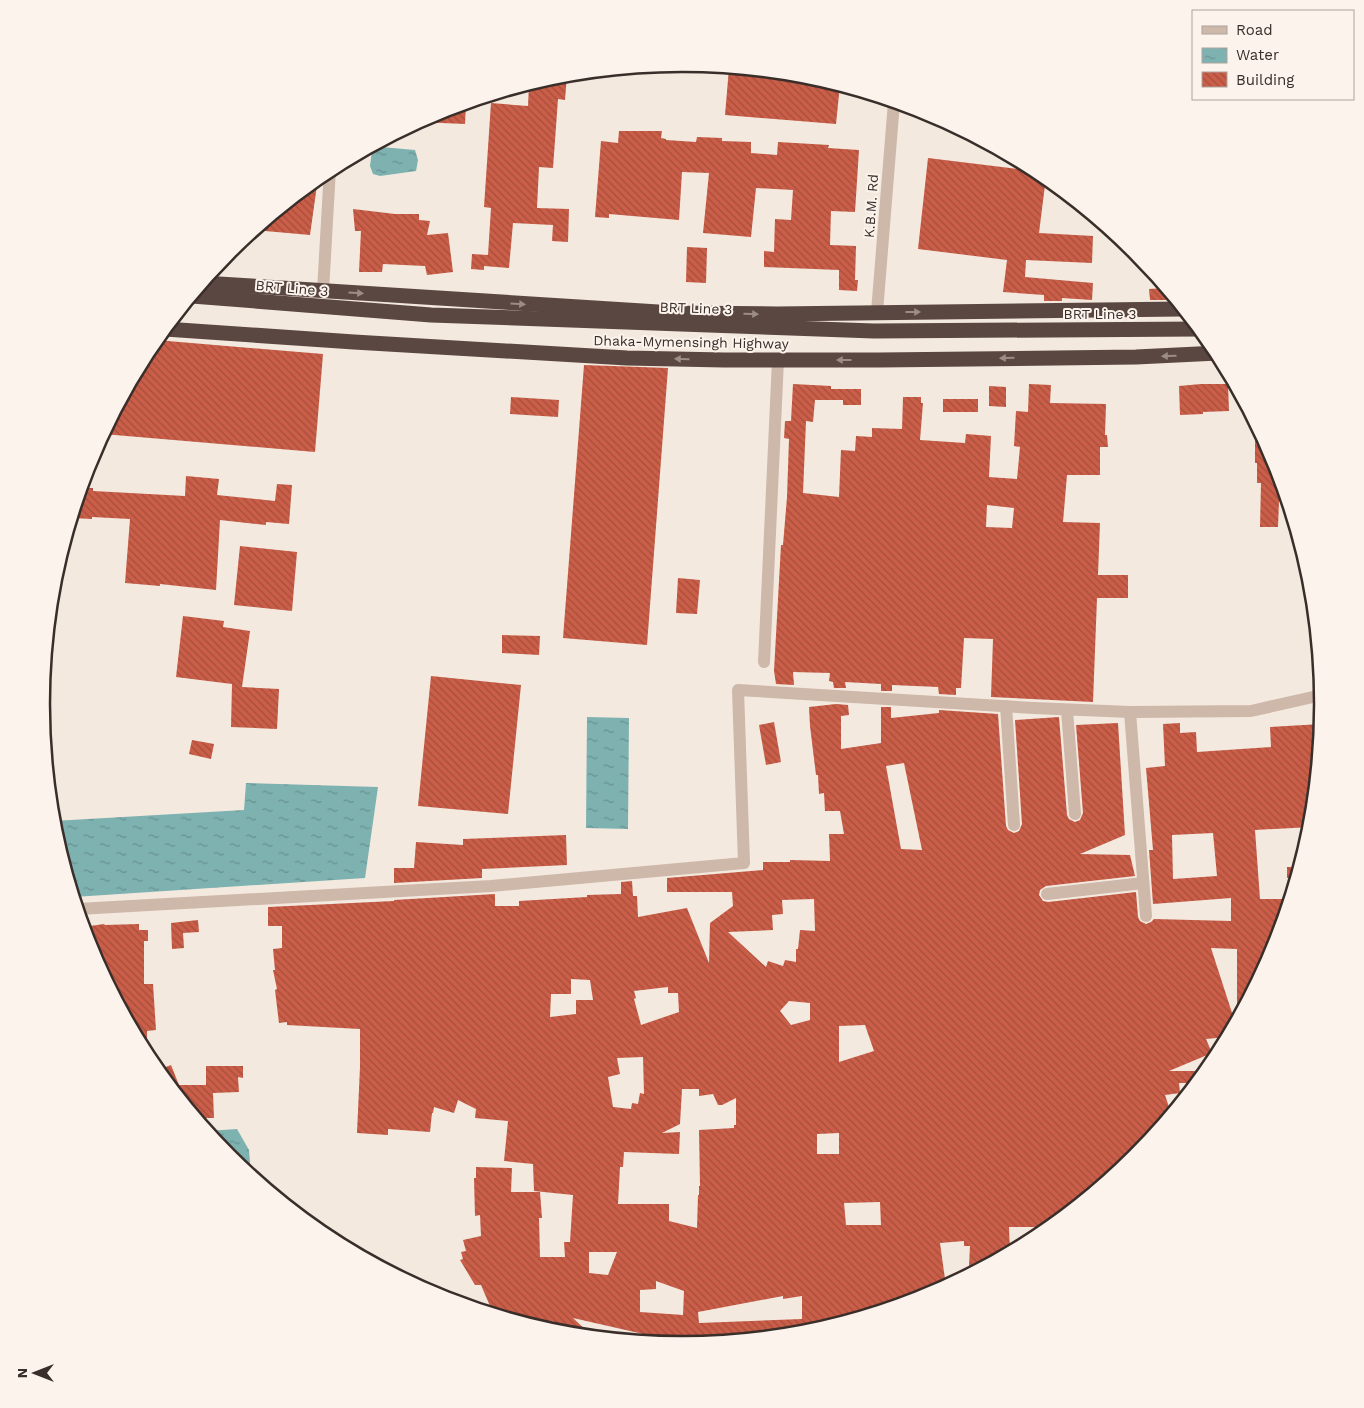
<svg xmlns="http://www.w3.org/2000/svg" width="1364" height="1408" viewBox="0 0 1364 1408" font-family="'Work Sans',sans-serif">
<defs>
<pattern id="water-ripples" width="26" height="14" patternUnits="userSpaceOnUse" patternTransform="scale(1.25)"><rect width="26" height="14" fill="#7db2b1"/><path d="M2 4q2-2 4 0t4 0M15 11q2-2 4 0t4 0" fill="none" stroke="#679190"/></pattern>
<pattern id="building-back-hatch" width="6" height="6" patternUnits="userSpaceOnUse" patternTransform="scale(1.25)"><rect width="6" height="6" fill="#ca5e48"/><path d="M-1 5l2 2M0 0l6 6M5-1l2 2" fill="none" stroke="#a54e3c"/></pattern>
</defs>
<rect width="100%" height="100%" fill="#f4e9df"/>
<!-- water -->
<g fill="url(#water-ripples)">
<polygon points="381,147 415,150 418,160 416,171 380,176 373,174 370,166 372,151"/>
<polygon points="587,717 629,718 628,829 586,828"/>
<polygon points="246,783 378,787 365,878 74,897 54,829 53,821 244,810"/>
<polygon points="237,1129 249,1150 251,1175 229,1157 207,1131"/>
</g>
<!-- building -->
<g fill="url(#building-back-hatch)" fill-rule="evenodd">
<polygon points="729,68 807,76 840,85 836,124 725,115"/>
<polygon points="567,75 565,100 558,99 553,168 539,167 537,208 569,209 568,242 552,241 553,225 513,223 509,268 484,266 484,270 471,269 472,254 488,255 491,208 484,207 491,103 528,106 529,84 557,76"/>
<polygon points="466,103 465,124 419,122 437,112"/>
<polygon points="619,131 662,131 661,138 666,139 666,140 696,142 697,137 722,138 722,141 751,142 751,153 777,155 778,142 829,145 828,148 859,150 855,212 831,211 830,245 856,246 855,280 858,280 857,291 839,290 839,270 764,267 764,251 774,252 775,219 791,220 793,190 756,188 751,237 703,233 709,173 682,172 679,220 609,214 609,218 595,217 601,141 618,143"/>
<polygon points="928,158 1018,169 1019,161 1038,171 1046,177 1039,233 1093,236 1092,263 1026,260 1025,277 1093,283 1092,300 1062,298 1062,301 1044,301 1044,295 1003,292 1007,260 918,249"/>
<polygon points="318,178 310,235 254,230"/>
<polygon points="353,209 395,214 419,214 419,220 430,221 427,235 448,233 453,272 427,275 425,266 383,264 382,272 359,272 361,231 355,231"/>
<polygon points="687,247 707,248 706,283 686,282"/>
<polygon points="1165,288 1175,300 1150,300 1149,289"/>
<polygon points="156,340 323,354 315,452 103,434 149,348"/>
<polygon points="584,365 668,368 647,645 563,638"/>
<path d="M 793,384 L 831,386 L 831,389 L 861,389 L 861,405 L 843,405 L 843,400 L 815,400 L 813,422 L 806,421 L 803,493 L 839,497 L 841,450 L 855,451 L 856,436 L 872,437 L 872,428 L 902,429 L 903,397 L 921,397 L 921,403 L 923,403 L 920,440 L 965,443 L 966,434 L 991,436 L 989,477 L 1017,479 L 1020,447 L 1014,446 L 1016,411 L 1028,412 L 1029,384 L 1051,385 L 1050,403 L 1106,404 L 1105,435 L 1107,435 L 1108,447 L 1100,447 L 1100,475 L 1067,475 L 1063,522 L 1100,523 L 1098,575 L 1128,575 L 1128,598 L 1097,598 L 1093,702 L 991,697 L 993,639 L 964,638 L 961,688 L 956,688 L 956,695 L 939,694 L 938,687 L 892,685 L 892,691 L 881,691 L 881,684 L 845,682 L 846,688 L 834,688 L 833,682 L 829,681 L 830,673 L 793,672 L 794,685 L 776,684 L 774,671 L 781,545 L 783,545 L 787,497 L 789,439 L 784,438 L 785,421 L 791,421 ZM 987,505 L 1014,508 L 1012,528 L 986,527 Z"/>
<polygon points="1201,384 1228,384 1229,411 1203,412 1203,414 1180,415 1179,386"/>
<polygon points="989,386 1006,387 1006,407 989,406"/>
<polygon points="511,397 559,400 558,417 510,414"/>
<rect x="943" y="399" width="35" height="13"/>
<polygon points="1255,423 1274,459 1287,501 1279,501 1278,527 1260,527 1261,483 1257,483 1257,463 1255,463"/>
<polygon points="186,476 219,479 217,495 275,501 277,484 292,485 289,524 266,522 266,525 220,520 216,590 160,584 160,586 125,583 130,519 92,517 92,519 72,518 81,488 93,488 93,491 185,496"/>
<polygon points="240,546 297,552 292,611 234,605"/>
<polygon points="678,578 700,580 697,614 676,613"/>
<polygon points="183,616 224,621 223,627 250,631 242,687 279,689 277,729 231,727 232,684 176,677"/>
<polygon points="502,635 540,636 539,655 502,653"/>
<polygon points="431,676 521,685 508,814 418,806"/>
<path d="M 836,704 L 848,705 L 849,715 L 841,716 L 841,749 L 881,743 L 881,707 L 891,707 L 891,718 L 939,713 L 939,710 L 998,714 L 1006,826 L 1008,830 L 1014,833 L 1019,831 L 1022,824 L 1015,720 L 1059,717 L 1067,815 L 1069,819 L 1075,822 L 1080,820 L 1083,813 L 1076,725 L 1118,723 L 1125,835 L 1080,854 L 1130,855 L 1135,876 L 1046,886 L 1040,890 L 1039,895 L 1043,901 L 1048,902 L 1136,892 L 1138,917 L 1140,921 L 1146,924 L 1151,922 L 1154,919 L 1231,921 L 1231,898 L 1153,904 L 1149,850 L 1153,850 L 1146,768 L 1165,766 L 1163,724 L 1180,723 L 1180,733 L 1196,732 L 1197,752 L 1271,747 L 1270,727 L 1321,724 L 1311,827 L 1255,830 L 1260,899 L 1289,899 L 1274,949 L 1237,1019 L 1237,949 L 1211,948 L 1235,1022 L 1227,1037 L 1206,1039 L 1212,1053 L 1169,1071 L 1205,1071 L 1196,1083 L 1179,1083 L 1180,1093 L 1165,1095 L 1171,1113 L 1135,1157 L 1039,1236 L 1035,1227 L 1009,1227 L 1010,1252 L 994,1261 L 980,1261 L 980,1267 L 969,1266 L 970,1246 L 964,1246 L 964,1241 L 940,1243 L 946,1286 L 927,1296 L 807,1332 L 684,1345 L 651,1342 L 652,1336 L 573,1318 L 590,1334 L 557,1332 L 553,1331 L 553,1321 L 540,1327 L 493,1313 L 481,1285 L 475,1285 L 460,1260 L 463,1259 L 461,1252 L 466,1251 L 463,1240 L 481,1236 L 480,1215 L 475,1216 L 474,1178 L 476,1178 L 476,1167 L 512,1168 L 511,1192 L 540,1192 L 542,1218 L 539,1218 L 540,1257 L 565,1257 L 564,1242 L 570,1242 L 573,1195 L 534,1191 L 533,1164 L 504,1161 L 508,1121 L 475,1118 L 476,1109 L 458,1100 L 454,1113 L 434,1107 L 433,1113 L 432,1113 L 430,1132 L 388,1129 L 388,1135 L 357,1133 L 360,1067 L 360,1029 L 287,1025 L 287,1022 L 279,1023 L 275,990 L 277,989 L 273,970 L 275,970 L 273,949 L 282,948 L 282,926 L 268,926 L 268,907 L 394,901 L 394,900 L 495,894 L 495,906 L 519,906 L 519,901 L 587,897 L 587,895 L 621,894 L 621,882 L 632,881 L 633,896 L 637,896 L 638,917 L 687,908 L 709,963 L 710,923 L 733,906 L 732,892 L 667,892 L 667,878 L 763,870 L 763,862 L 790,862 L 790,860 L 830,861 L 829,834 L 844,834 L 840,811 L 825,811 L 824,793 L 819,794 L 818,775 L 816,775 L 810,726 L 809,707 ZM 904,763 L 922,850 L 901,849 L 886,766 ZM 1213,833 L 1217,876 L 1173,879 L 1172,835 ZM 814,899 L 815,931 L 800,930 L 798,949 L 796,949 L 796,962 L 785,960 L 783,966 L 768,961 L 766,967 L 728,932 L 773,930 L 772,915 L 783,914 L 782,900 ZM 571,979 L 590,980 L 593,1000 L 576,1000 L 576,1014 L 550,1017 L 551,994 L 571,994 ZM 668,987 L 668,993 L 678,993 L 679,1012 L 641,1025 L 634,999 L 636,998 L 634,991 ZM 789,1001 L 810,1003 L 810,1020 L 791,1025 L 780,1011 ZM 865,1025 L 874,1051 L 839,1062 L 839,1026 ZM 643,1057 L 644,1094 L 640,1093 L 638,1104 L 632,1103 L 631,1109 L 613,1107 L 608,1077 L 620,1074 L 617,1058 ZM 682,1089 L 699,1089 L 699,1096 L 713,1094 L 718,1105 L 722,1105 L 736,1098 L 736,1125 L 734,1125 L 734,1128 L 699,1130 L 700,1186 L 699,1186 L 699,1195 L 698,1195 L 697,1228 L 669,1221 L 669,1204 L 618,1204 L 620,1167 L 623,1167 L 624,1152 L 679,1154 L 680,1132 L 662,1133 L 680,1124 ZM 839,1133 L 839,1154 L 817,1154 L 817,1134 ZM 880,1202 L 881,1225 L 846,1225 L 844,1203 ZM 589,1252 L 617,1252 L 608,1275 L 589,1273 ZM 656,1281 L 684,1291 L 683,1315 L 640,1312 L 640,1290 L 656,1289 ZM 783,1296 L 783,1299 L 802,1296 L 802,1319 L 699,1323 L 698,1312 Z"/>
<polygon points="774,722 781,762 766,765 759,725"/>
<polygon points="192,740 214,744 211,759 189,754"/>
<polygon points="566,835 567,865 482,869 482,878 394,883 394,868 414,868 416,842 463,845 463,839"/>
<polygon points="1287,867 1299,867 1296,878 1287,878"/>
<polygon points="198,920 199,932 183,933 184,948 172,949 171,923"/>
<polygon points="104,924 105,925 139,924 139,930 148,930 148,941 144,941 144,984 153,984 156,1030 147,1031 147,1056 90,949 83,927"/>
<polygon points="171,1065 179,1085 206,1085 206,1066 243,1066 243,1078 238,1077 239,1092 213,1093 214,1118 197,1118 158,1070"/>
</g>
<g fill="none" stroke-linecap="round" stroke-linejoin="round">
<!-- minor -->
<g stroke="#cdb8aa" stroke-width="12">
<polyline points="323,291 330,169"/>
<polyline points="877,312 894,102"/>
<polyline points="764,662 778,360"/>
<polyline points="1006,706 1014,825"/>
<polyline points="1067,710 1075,814"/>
<polyline points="1130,712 1146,916"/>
<polyline points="1047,894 1143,883"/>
<polyline points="78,909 491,886 744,863 738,690 1034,708 1130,712 1251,711 1322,695"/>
</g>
<!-- highway -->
<g stroke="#5b4741" stroke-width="15">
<polyline points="203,283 674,313 777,314 1182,309"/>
<polyline points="192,296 431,315 874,331 1199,329"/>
<polyline points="165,329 354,342 627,358 724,360 879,360 1136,357 1218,353"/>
</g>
</g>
<!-- one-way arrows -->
<defs><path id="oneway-solid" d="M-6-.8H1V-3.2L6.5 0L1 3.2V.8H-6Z" transform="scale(1.25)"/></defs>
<g fill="#9b8c85">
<use href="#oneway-solid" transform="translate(356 293) rotate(4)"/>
<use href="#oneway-solid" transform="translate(518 304) rotate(4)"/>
<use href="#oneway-solid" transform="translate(913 312)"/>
<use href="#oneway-solid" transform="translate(751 314) rotate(1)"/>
<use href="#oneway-solid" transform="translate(1169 356) rotate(179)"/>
<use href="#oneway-solid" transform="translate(1007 358) rotate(179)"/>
<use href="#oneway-solid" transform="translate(682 359) rotate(-179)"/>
<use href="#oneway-solid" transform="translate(844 360) rotate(180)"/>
</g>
<g text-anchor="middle" stroke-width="4" stroke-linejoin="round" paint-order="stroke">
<!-- street labels -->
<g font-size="14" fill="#3a2e2a" stroke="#fbf3ec">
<text transform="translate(871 206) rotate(-86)" y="5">K.B.M. Rd</text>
<text transform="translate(292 288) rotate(5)" y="5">BRT Line 3</text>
<text transform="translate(696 308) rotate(2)" y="5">BRT Line 3</text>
<text x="1100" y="319">BRT Line 3</text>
<text transform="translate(691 342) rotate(1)" y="5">Dhaka-Mymensingh Highway</text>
</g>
</g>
<!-- crop -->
<path d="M0 0H1364V1408H0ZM50 704a632 632 0 1 1 1264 0a632 632 0 1 1-1264 0Z" fill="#fbf3ec" fill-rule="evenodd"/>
<path fill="none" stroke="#3a2e2a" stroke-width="2.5" d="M50 704a632 632 0 1 1 1264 0a632 632 0 1 1-1264 0Z"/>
<!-- legend -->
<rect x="1192" y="10" width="162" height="90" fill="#fbf3ec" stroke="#aea49e"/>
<rect x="1202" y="26" width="25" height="8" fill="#cdb8aa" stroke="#aea49e"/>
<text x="1236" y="35" font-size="15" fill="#3a2e2a">Road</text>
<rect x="1202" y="48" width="25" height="15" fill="url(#water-ripples)" stroke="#aea49e"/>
<text x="1236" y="60" font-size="15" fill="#3a2e2a">Water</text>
<rect x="1202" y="72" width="25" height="15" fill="url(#building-back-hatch)" stroke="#aea49e"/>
<text x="1236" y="85" font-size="15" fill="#3a2e2a">Building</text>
<!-- north arrow -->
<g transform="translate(35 1373) rotate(270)" stroke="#fbf3ec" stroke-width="4" paint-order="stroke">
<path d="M0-4L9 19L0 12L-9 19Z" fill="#3a2e2a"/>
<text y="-8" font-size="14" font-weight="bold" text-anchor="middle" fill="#3a2e2a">N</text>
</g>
</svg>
